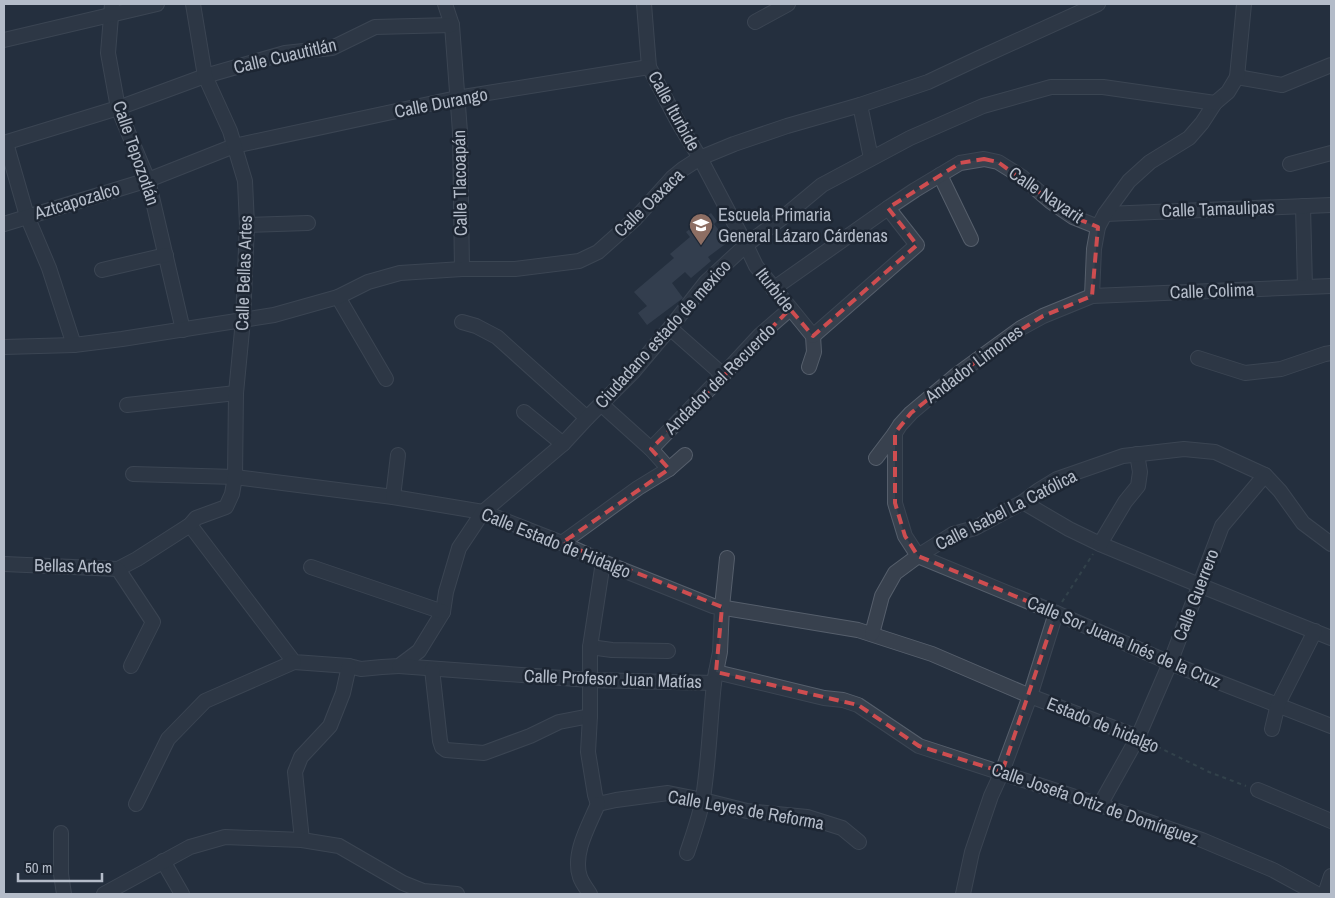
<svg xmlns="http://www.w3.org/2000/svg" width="1335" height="898" viewBox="0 0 1335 898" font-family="'Archivo Narrow',sans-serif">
<rect width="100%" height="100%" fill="#242f3e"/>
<!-- building -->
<polygon fill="#455162" points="711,213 717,221 714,224 728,242 708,257 711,261 691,278 685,272 672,283 683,298 647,325 638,313 647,306 634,292 674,258 670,254 690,237 686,232"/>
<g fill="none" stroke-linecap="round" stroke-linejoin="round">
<!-- minor casing -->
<g stroke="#565f6c" stroke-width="16">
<g id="minor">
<polyline points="112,4 108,53 118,108 148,180 183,330"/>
<polyline points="445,4 452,25 460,132 462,269"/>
<polyline points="644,4 649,67 678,122 700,158 746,245 756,266 813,336 814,352 809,367"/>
<polyline points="755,22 788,4"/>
<polyline points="4,40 157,4"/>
<polyline points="1237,77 1282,85 1331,65"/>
<polyline points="860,105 871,158"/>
<polyline points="4,143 118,108 205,76 285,53 332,48 375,27 452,25"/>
<polyline points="6,143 27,216 49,268 74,345"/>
<polyline points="1290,164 1331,153"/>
<polyline points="940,175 971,239"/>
<polyline points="1303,206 1305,287"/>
<polyline points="1105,214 1331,205"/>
<polyline points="4,224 148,180 234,146 457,98 649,67"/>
<polyline points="247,225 308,223"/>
<polyline points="102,270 166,255"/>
<polyline points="773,289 888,208 915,190 960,163 984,159 998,162 1022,177 1051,202 1073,217 1098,227"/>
<polyline points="1092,296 1094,249 1098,227 1105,214 1129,181 1150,162 1189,138 1202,123 1215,103 1228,92 1237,77 1244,4"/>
<polyline points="338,297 386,379"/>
<polyline points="462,322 476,326 497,337 587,418"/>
<polyline points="670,328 723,375"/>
<polyline points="813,336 917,245 888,208"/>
<polyline points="4,347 74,345 122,339 274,315 338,297 368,282 400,273 462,269 515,269 579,261 598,252 635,219 672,178 683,169 700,158 734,144 787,126 860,105 928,82 979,58 1098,4"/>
<polyline points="1198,358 1245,373 1281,369 1325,354 1331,353"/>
<polyline points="601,404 651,449 669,469"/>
<polyline points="127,405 236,393"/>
<polyline points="524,412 563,444"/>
<polyline points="895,433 895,503 905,536 918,556 1056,613 1170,663 1331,726"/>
<polyline points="651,449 723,375 760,335 790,309"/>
<polyline points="876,458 895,433 900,425 911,413 955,376 1021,328 1043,316 1092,296 1331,286"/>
<polyline points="133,474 235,477 393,497 483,512 562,543 603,562 713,606 858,630 932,654 1030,696 1138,737"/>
<polyline points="393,497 398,455"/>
<polyline points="1023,502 1069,529 1100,544 1199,585 1331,638"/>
<polyline points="190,525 294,662 349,666 361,669 382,667 399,666 419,651 443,612 446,592 459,548 483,512 563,444 587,418 633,372 670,328 706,282 746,245 786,215 822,185 910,138 983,106 1051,87 1103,87 1215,103"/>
<polyline points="562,543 638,488 669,469 685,455"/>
<polyline points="1100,544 1125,502 1138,486 1140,472 1137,454"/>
<polyline points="4,564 118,569 137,559 190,525 196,518 226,507 232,494 235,477 236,393 243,320 247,225 245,181 230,131 205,76 193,4"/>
<polyline points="311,567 443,612"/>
<polyline points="118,569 153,622 131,666"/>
<polyline points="872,634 882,596 895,573 918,556 953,534 975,528 1023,502 1039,490 1057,479 1123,456 1184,449 1215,452 1265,475 1280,491 1303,523 1331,544"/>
<polyline points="590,647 612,650 668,651"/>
<polyline points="399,666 590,680 714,683 716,672 824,698 843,700 858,705 919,746 1100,805 1202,840 1273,870 1317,894"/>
<polyline points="432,669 440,741 442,747 446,750 484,753 530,736 559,722 590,716"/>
<polyline points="716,672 720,652 722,607 727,558"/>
<polyline points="1272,729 1278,704 1315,631"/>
<polyline points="1258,790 1331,821"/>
<polyline points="136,804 168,739 205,701 294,662"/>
<polyline points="598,804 616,800 668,793 703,800 747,811 807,817 842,828 859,842"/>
<polyline points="598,804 595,795 588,752 590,716 590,647 603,562"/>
<polyline points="1100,805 1138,737 1170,663 1222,526 1265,475"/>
<polyline points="61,833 61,874 64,894"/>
<polyline points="302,840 295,772 301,757 330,726 343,693 349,666"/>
<path d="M 687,853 C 693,835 700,816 703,798 C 709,760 710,721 714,683"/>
<polyline points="163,861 182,894"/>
<polyline points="104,894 190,847 225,837 302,840 339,846 403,883 423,891 457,894"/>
<path d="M 590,894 C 587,889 582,883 580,877 C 572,854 589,825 598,804"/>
<polyline points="963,894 972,852 991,796 1002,772 1030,696 1056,613"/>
<polyline points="1325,894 1331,876"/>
</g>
</g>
<!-- path -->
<g stroke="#44595c" stroke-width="2" stroke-dasharray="4 4" stroke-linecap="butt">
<polyline points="1062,602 1093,554"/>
<polyline points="1150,743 1209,772 1246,786"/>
</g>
<!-- minor -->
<use href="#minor" stroke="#38414e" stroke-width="14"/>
</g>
<!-- marked area -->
<path d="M0 0H1335V898H0ZM 984,159 L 998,162 L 1073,217 L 1098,227 L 1092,296 L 1043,316 L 998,344 L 911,413 L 895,433 L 895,503 L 905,536 L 918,556 L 1056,613 L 1002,772 L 919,746 L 858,705 L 716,672 L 722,607 L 562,543 L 669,469 L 651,449 L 790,309 L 813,336 L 917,245 L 888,208 L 960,163 Z" fill="#242f3e" fill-opacity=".55" fill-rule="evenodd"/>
<path fill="none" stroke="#ce4d50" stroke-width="4" stroke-dasharray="10 6" stroke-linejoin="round" d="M 984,159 L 998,162 L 1073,217 L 1098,227 L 1092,296 L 1043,316 L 998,344 L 911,413 L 895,433 L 895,503 L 905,536 L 918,556 L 1056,613 L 1002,772 L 919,746 L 858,705 L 716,672 L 722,607 L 562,543 L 669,469 L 651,449 L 790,309 L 813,336 L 917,245 L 888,208 L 960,163 Z"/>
<!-- icons -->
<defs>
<g id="school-pin" transform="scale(1.25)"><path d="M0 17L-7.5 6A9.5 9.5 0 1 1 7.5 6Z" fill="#8d6e63" stroke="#1d2633"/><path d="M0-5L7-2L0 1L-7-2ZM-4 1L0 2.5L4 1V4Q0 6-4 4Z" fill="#fff"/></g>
</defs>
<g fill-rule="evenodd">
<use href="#school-pin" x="701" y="225"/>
</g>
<g text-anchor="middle" stroke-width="5" stroke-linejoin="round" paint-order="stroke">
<!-- street labels -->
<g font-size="18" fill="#b4bcc9" stroke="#1d2633">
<text transform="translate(285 56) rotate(-13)" y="6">Calle Cuautitlán</text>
<text transform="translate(441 103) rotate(-11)" y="6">Calle Durango</text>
<text transform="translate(674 111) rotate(61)" y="6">Calle Iturbide</text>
<text transform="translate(136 153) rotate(71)" y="6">Calle Tepozotlán</text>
<text transform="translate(460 183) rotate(-91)" y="6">Calle Tlacoapán</text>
<text transform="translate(1046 195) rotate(34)" y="6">Calle Nayarit</text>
<text transform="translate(77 201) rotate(-17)" y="6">Aztcapozalco</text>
<text transform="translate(649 203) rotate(-44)" y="6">Calle Oaxaca</text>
<text transform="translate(1218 209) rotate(-2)" y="6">Calle Tamaulipas</text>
<text transform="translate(244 273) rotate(-88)" y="6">Calle Bellas Artes</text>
<text transform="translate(775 290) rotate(52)" y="6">Iturbide</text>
<text transform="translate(1212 291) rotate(-2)" y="6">Calle Colima</text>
<text transform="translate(663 334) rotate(-48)" y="6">Ciudadano estado de mexico</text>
<text transform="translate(974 364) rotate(-37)" y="6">Andador Limones</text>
<text transform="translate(720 379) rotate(-45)" y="6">Andador del Recuerdo</text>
<text transform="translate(1006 510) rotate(-27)" y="6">Calle Isabel La Católica</text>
<text transform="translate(556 543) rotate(22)" y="6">Calle Estado de Hidalgo</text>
<text transform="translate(73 566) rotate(1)" y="6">Bellas Artes</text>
<text transform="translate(1196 595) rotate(-69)" y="6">Calle Guerrero</text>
<text transform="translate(1124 642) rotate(23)" y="6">Calle Sor Juana Inés de la Cruz</text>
<text transform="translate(613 679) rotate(2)" y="6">Calle Profesor Juan Matías</text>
<text transform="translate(1103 725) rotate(22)" y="6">Estado de hidalgo</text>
<text transform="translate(1095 804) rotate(19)" y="6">Calle Josefa Ortiz de Domínguez</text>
<text transform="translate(746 810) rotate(10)" y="6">Calle Leyes de Reforma</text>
</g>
<!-- poi labels -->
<g font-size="18" fill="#b4bcc9" stroke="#1d2633" text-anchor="start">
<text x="718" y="221">Escuela Primaria<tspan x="718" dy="21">General Lázaro Cárdenas</tspan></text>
</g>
</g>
<!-- border -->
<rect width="1335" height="898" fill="none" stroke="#b4bcc9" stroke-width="10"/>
<!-- scale -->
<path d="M18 873v8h84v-8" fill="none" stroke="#b4bcc9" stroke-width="2.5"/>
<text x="25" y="873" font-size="15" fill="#b4bcc9" stroke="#1d2633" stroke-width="4" paint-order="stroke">50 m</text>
</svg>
